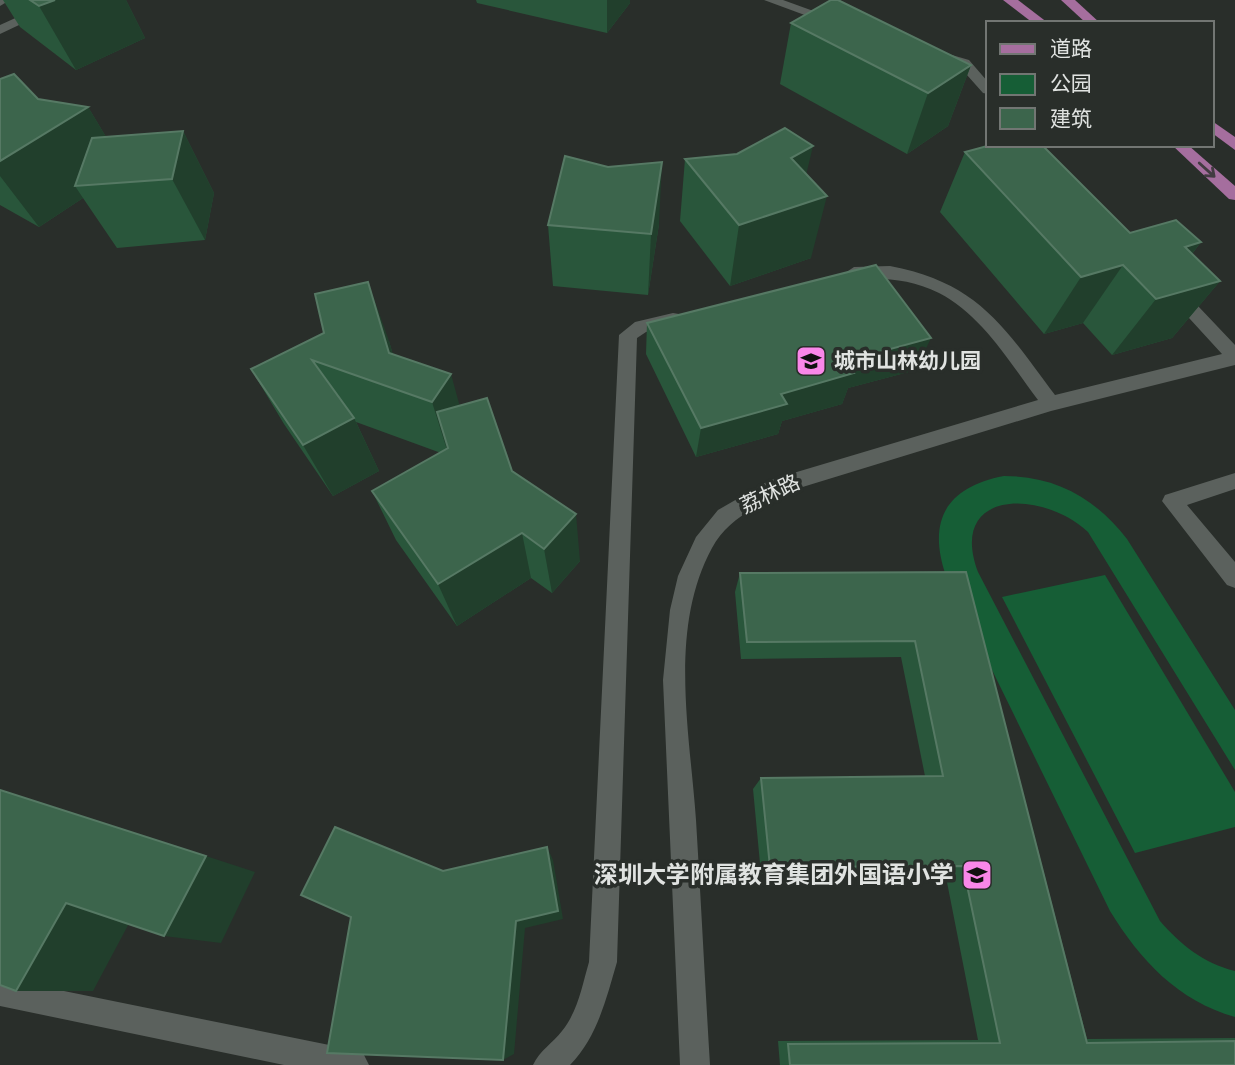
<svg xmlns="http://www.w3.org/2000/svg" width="1235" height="1065" viewBox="0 0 1235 1065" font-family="'Crimson Pro','Noto Sans SC',serif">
<rect width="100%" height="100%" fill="#292e2a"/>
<!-- green -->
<g fill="#165e36">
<path d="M 1004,476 C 1056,476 1095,498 1127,539 L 1235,710 L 1235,770 L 1088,532 C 1042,489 947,489 978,572 L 1160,921 C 1181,945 1203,963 1235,971 L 1235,1017 C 1178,1001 1140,960 1110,911 L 946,576 C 927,521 946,487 1004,476 Z"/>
<polygon points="1105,575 1235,792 1235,827 1135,853 1002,597"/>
</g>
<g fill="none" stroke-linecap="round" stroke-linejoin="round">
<!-- minor -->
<g fill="#5b615d" fill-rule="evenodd">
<polygon points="0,0 10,0 0,6"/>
<polygon points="55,0 72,0 0,34 0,25"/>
<polygon points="764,0 783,0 841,21 834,25 829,24"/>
<polygon points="945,53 969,60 988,82 988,94 983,93 959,66 938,57"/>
<path d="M 890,266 C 979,283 1004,327 1055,395 L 1222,354 L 1168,295 L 1165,291 L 1174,285 L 1180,287 L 1235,345 L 1235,365 L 1051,411 L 783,493 C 756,506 727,520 712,548 C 668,629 690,733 696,820 C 701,902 705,983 710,1065 L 680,1065 L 663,680 L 670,610 L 678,576 L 696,537 L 718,510 L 770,480 L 1038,400 C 1010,363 982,315 939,293 C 914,281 891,278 865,279 C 856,279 850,280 845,273 L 854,267 Z"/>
<path d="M 673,313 L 679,314 L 682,319 L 679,324 L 646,332 L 637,338 L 617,962 C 606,999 598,1036 570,1065 L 533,1065 C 540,1050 553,1043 562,1031 C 578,1011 582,986 589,962 L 619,335 L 635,322 Z"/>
<polygon points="1235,473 1235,489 1187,505 1235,562 1235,588 1227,585 1162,501 1165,495"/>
<polygon points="0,978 354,1050 364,1055 369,1065 284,1065 0,1006"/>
</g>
<!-- major -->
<g fill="#a56e9e" fill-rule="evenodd">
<polygon points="1003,0 1018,0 1048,23 1033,23"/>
<polygon points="1061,0 1075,0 1100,23 1086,23"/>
<polygon points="1212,121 1235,137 1235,150 1212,133"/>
<polygon points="1172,145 1188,145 1235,186 1235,200 1229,199"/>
</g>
</g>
<!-- wall -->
<g fill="#29563b">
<polygon points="3,0 126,0 145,38 76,70 20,27"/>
<polygon points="476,0 630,0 630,3 607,33 477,3"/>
<polygon points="791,23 971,65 948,126 907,154 780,84"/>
<polygon points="0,79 38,99 88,107 106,137 183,131 214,193 205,240 117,248 83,198 39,227 0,205"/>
<polygon points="965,152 1130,233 1201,242 1192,254 1220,281 1172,338 1112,355 1083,323 1044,334 940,212"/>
<polygon points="685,159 806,174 811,258 730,286 680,221"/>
<polygon points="659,224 648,295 553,286 548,225"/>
<polygon points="647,323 916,370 848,388 842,404 782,421 778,434 696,457 646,354"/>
<polygon points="389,341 393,355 459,406 512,471 580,561 552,593 531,578 457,626 396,540 372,491 441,453 356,422 379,471 333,496 284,424 251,369"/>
<polygon points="966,572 1087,1039 1235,1038 1235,1065 780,1065 778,1041 978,1040 945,872 761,874 753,789 761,778 925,776 901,657 741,659 735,592 740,573"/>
</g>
<!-- shaded-wall -->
<g fill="#213f2c">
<polygon points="55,0 126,0 145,38 76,70 39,6"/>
<polygon points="607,0 630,0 630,3 607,33"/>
<polygon points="971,65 948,126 907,154 928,93"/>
<polygon points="88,107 126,170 75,186 83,198 39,227 0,176 0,161"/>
<polygon points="183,131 214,193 205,240 172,179"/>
<polygon points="813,146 799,205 827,196 811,258 730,286 739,225 791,158"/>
<polygon points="662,162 659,224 648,295 651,234"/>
<polygon points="1201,242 1157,299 1220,281 1172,338 1112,355 1156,299 1185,247"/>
<polygon points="1123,265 1083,323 1044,334 1081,277"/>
<polygon points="368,282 389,341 404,392 389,353"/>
<polygon points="931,338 916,370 848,388 842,404 782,421 778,434 696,457 701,428 781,394 846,361"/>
<polygon points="451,374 466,429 449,456 432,402"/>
<polygon points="354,418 379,471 333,496 303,445"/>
<polygon points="576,514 580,561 552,593 544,549"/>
<polygon points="522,533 531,578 457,626 438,584"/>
<polygon points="547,847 553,860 563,919 525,928 514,1054 503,1060 516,921"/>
<polygon points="206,856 255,872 221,943 164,936"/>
<polygon points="66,903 134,914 93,991 16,991"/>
</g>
<!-- building -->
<g fill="#3c654c" stroke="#567964" stroke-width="2">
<polygon points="30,0 55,0 39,6"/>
<polygon points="831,0 838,0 971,65 928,93 791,23"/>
<polygon points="14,74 38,99 88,107 0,161 0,79"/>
<polygon points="785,128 813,146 791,158 827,196 739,225 685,159 737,154"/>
<polygon points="183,131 172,179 75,186 92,138"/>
<polygon points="991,145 1042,145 1130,233 1176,220 1201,242 1185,247 1220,281 1156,299 1123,265 1081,277 965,152"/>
<polygon points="565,156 608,167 662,162 651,234 548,225"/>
<polygon points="876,265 931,338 846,361 854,373 781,394 787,404 701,428 647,323"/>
<polygon points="368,282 389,353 451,374 432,402 312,360 354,418 303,445 251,369 324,333 315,294"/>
<polygon points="487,398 512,471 576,514 544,549 522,533 438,584 372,491 448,448 437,412"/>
<polygon points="966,572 1087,1043 1235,1041 1235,1065 790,1065 788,1044 1000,1043 963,866 770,867 761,778 943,776 915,641 747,642 740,573"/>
<polygon points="0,790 206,856 164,936 66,903 16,991 0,985"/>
<polygon points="335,827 443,871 547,847 558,911 516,921 503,1060 327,1053 351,917 301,895"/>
</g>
<!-- one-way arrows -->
<defs><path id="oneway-shaft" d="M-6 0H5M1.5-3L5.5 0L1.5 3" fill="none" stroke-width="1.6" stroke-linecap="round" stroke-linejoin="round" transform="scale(1.75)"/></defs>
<use stroke="#423b41" href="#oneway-shaft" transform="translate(1207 170) rotate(42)"/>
<!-- icons -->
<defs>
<g id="school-square" transform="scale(1.575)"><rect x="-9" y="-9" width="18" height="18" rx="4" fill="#f987e9" stroke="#292e2a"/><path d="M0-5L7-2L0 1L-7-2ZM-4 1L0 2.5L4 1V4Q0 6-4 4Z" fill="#111"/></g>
</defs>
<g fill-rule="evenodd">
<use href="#school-square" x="811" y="361"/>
<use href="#school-square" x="977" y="875"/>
</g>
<g text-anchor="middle" stroke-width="7" stroke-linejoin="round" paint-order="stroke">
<!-- poi labels -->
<g font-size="21" font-weight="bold" fill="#e0e3e1" stroke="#292e2a" text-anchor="start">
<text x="834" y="368">城市山林幼儿园</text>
</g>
<!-- street labels -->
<g font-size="21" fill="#e0e3e1" stroke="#292e2a">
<text transform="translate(770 494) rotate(-25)" y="7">荔林路</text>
</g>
<!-- near-poi labels -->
<g font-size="24" font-weight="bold" fill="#e0e3e1" stroke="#292e2a" text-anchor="end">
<text x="954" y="883">深圳大学附属教育集团外国语小学</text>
</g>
</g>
<!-- legend -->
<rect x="986" y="21" width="228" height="126" fill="#292e2a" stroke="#727673" stroke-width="2"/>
<rect x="1000" y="44" width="35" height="10" fill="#a56e9e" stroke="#727673" stroke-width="2"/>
<text x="1050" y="56" font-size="21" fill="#e0e3e1">道路</text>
<rect x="1000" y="74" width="35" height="21" fill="#165e36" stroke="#727673" stroke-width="2"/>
<text x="1050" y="91" font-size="21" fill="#e0e3e1">公园</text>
<rect x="1000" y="108" width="35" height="21" fill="#3c654c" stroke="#727673" stroke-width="2"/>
<text x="1050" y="126" font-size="21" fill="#e0e3e1">建筑</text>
</svg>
